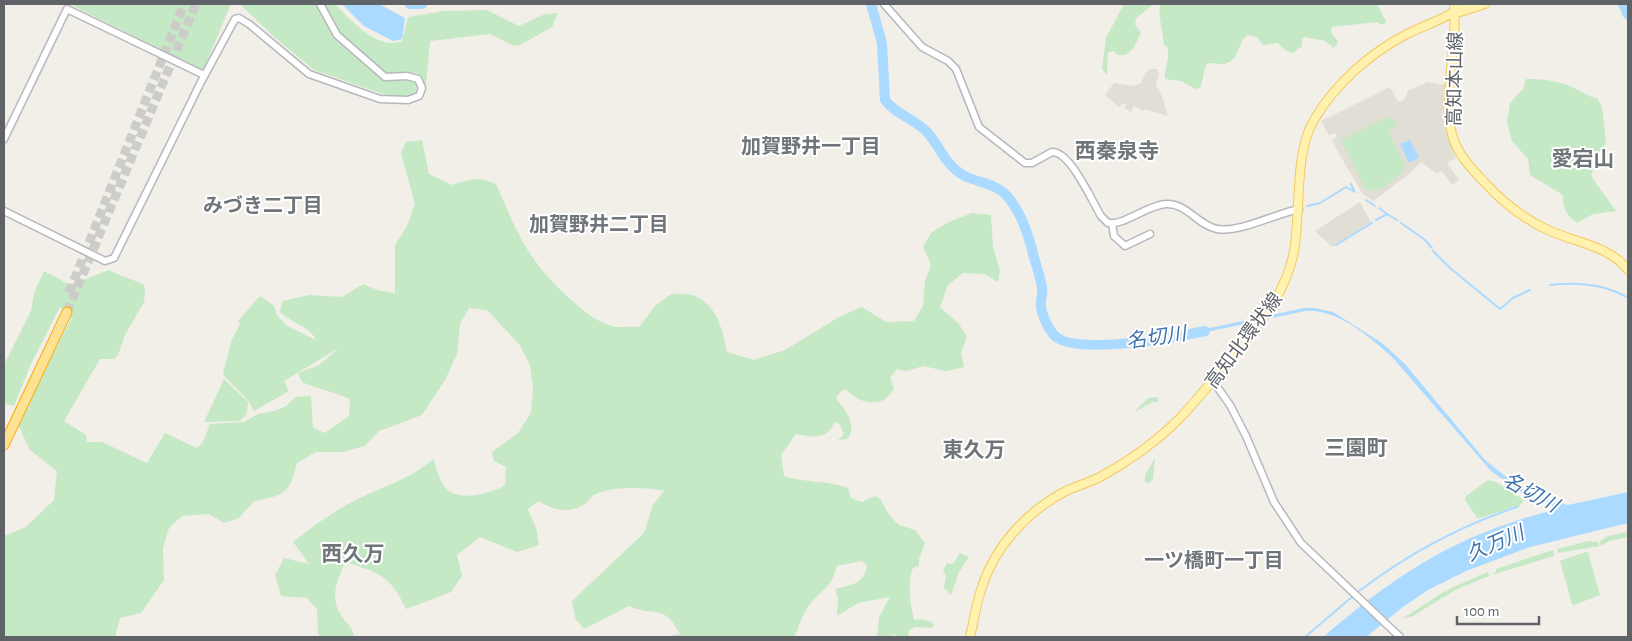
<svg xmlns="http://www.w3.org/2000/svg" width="1632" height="641" viewBox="0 0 1632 641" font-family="'Alegreya Sans','Noto Sans JP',sans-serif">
<rect width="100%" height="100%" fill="#f1efe8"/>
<!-- education -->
<g fill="#e1ded6">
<polygon points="1151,69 1157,69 1159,74 1156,86 1162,96 1168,116 1145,109 1144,111 1134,106 1131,112 1124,108 1126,104 1124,103 1119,107 1105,95 1114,83 1134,86 1141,83 1146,72"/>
<polygon points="1428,82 1445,85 1444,127 1456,158 1447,163 1459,180 1452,185 1442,171 1436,173 1421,162 1409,174 1373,201 1362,193 1334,145 1332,140 1337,137 1336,133 1329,135 1321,121 1390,87 1398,102 1404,100 1408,91"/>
<polygon points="1360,202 1371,222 1332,247 1315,231"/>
</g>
<!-- green -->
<g fill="#c5e8c5">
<polygon points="74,4 231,4 204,68 201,69 75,7"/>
<path d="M 240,4 L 315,4 L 334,39 L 382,79 C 394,84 408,76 418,85 L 414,94 L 395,97 L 383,94 L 314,70 L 272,35 Z"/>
<path d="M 324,4 L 335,4 C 351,20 377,51 402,41 L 408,17 L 444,11 L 487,10 L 519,26 L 545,14 L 558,13 L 552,27 L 520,45 L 514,46 L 490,34 L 430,41 L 426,85 L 417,73 L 388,74 L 364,56 L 340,33 Z"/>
<polygon points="1124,4 1154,4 1136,18 1135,25 1141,33 1134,47 1126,55 1117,55 1114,51 1108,52 1107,75 1102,69 1106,38"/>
<path d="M 1160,4 L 1377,4 L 1386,22 L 1382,25 L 1377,22 L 1332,27 L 1331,32 L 1338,42 L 1334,48 L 1325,41 L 1305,37 L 1302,39 L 1302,46 L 1293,53 L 1286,51 L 1278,43 L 1263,45 L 1257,37 L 1248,35 C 1237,41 1241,58 1227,63 C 1221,66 1213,61 1207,64 C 1202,72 1204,80 1200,88 L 1196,89 L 1181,81 L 1165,79 C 1164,67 1171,59 1167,47 L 1164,45 C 1163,32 1158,16 1160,4 Z"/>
<path d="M 1526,79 C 1544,79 1560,81 1576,89 C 1584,93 1588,97 1597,98 L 1602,107 L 1606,143 L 1598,154 L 1591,176 L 1616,211 L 1593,214 L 1577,223 C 1566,215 1563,209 1563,195 L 1530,175 L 1528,159 L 1512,141 L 1507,122 L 1510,103 L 1523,89 Z"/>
<polygon points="1388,117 1393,118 1397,126 1388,132 1404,163 1402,173 1378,191 1366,190 1341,140"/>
<path d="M 422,140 L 429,174 L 452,185 C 469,179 479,176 496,184 C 519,237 530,265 576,304 C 585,312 599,323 612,326 C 620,328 630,326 639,327 L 655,306 L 671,294 C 678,294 688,293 695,296 C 717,305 723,331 727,352 L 754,360 L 785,350 L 839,317 L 862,307 L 886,322 L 914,321 L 923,306 L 925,281 L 931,265 L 923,246 L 932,232 L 949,222 L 972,213 L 991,215 L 993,247 L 1000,271 L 998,282 L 985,274 L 963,273 L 948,285 L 940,307 L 959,324 L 967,337 L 961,352 L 964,367 L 946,371 L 923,366 L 907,371 L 897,369 L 890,378 L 894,388 C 885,409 860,405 847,390 L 842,390 L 837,396 L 837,400 C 846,410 858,427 847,439 L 838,440 L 844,434 L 840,424 L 835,422 C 832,425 832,429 828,432 C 820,439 805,436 796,434 L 781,455 L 784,476 C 805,483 827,480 848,488 L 851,498 L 862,502 L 875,496 L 880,499 L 890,516 L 899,525 L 915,530 L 925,543 L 919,559 L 919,566 L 913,568 C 907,583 910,604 914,620 C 921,619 930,619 934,625 L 931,628 L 915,627 L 909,630 L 908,637 L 895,637 L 895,634 L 889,637 L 877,637 L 879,617 L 890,597 L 858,603 L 837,616 L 838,599 L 835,589 C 851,585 865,584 867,565 L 862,561 L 837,566 C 830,590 824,587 810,604 C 803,612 799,628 794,637 L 662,637 L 680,634 C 663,602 656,618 629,606 L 584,629 L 575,618 L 572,601 L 644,533 L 653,505 L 664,491 C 646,487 611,486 594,495 C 591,496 589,501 586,503 C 569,515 554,510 538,501 L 528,509 L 536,528 L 539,545 L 517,552 L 480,537 L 457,555 L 462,576 L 451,592 L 406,609 C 391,576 378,572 345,562 C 338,579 329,597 341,615 C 346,624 353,626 354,637 L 321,637 L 318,634 L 317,609 L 307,598 L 281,596 L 275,575 L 284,558 L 309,564 L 293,542 C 314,525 334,511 358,499 C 386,485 409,480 433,459 C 437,469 440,485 449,491 C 462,501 493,493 505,485 L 506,467 L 494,461 L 492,452 L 518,433 L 531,413 L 533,387 L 530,365 L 519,344 L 487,310 L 469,308 L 460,324 L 457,354 L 445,380 L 422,415 L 379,431 L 365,446 L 343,452 L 316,452 L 297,463 C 290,492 285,496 254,501 L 239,518 L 224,523 L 209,514 L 182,516 L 169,528 L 163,548 L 164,580 L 141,613 L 120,618 L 115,637 L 4,637 L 4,536 L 26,527 L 54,500 L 57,471 L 30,450 L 17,423 L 71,319 L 71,314 L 60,307 L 30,366 L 14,406 L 4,404 L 4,365 L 31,311 L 34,293 L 44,271 L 68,284 L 78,282 L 109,270 C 120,277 132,278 144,285 L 145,291 L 144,302 L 125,335 L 118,355 L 114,359 L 100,359 L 64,421 L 86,435 L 87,442 L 102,442 L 147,463 L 165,433 L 197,448 L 203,442 L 210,424 L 244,422 L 258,414 L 275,411 L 286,406 L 296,397 L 311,396 L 313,428 L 325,433 L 349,416 L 350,399 C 334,392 318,389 302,382 L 298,373 L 319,365 L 337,350 L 336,344 L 337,349 L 284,381 L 289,391 L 254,411 C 248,396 233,387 223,374 L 231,342 L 240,324 L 238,321 L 260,296 L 274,306 L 277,315 L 287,326 L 316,340 C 310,326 291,323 280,312 L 282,301 L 309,295 L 342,297 L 363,284 L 377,290 L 395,293 L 395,245 L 407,226 L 415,204 L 401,153 L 406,142 Z"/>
<polygon points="224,379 248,402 247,413 240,421 204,422"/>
<polygon points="1158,397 1158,402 1153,402 1134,412 1148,398"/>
<polygon points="1155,458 1153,479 1149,483 1145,482 1145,475"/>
<polygon points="1488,480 1496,482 1524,500 1518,508 1516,506 1478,519 1465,500 1465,497"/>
<polygon points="1628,532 1628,537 1609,541 1601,546 1600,541 1608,536"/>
<polygon points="1589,541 1598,542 1599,546 1558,553 1557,549"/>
<polygon points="1553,550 1554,556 1491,575 1496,572 1496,569 1517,562 1518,564 1519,561"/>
<polygon points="1585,552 1588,553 1600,595 1574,605 1572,604 1560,561"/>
<polygon points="960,553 969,557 959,572 951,595 944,588 946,575 943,570 947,563 953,564"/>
<polygon points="1488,572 1489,576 1457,589 1413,616 1402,619 1445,591 1448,592 1447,590"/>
</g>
<!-- water -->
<g fill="#aadaff">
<polygon points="342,4 379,4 405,18 402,39 393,41 364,26"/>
<polygon points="1410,140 1419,158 1409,163 1400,144"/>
<path d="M 1304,308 L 1314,308 L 1333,312 L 1382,343 L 1405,364 L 1485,460 L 1519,487 L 1552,501 L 1568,505 L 1628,492 L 1628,523 L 1530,547 L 1466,571 L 1428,590 L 1403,607 L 1366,637 L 1323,637 C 1398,573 1457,534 1554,510 L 1555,507 L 1525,495 L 1491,471 L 1393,358 C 1371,338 1337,308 1305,311 L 1192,335 L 1191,332 Z"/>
</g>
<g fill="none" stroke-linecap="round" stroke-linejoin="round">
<!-- stream -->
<g stroke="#aadaff" stroke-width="2">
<polyline points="1351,184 1354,191"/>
<polyline points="1366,200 1375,206"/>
<polyline points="1307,206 1320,203 1346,187 1355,192"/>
<polyline points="1379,208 1387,214"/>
<polyline points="1376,220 1387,214 1397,220"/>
<polyline points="1401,223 1424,239 1432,248"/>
<polyline points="1336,245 1372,223"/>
<polyline points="1433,251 1450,268 1500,309 1513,298 1530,290"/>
<path d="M 1550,285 C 1576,282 1605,284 1628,298"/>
<path d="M 1359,591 C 1408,554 1459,526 1517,507"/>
<polyline points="1305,637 1352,597"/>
</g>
<!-- river -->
<g stroke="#aadaff" stroke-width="10">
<polyline points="410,4 422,4"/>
<path d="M 871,4 L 882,43 L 885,100 C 896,115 915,119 927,132 C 940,146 945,165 963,175 C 977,183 996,183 1007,196 C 1022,213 1029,236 1034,258 C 1037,267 1040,277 1042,287 C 1043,293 1041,297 1041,302 C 1040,312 1047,326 1053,334 C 1071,357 1177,337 1205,331"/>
<polyline points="1623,4 1628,15"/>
</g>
<!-- motorway-tunnel -->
<g stroke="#ccccc8" stroke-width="9" stroke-dasharray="9 4.5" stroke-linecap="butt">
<polyline points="69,293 184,4"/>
<polyline points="67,312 196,4"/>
</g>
<!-- tertiary casing -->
<g stroke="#b5b8bc" stroke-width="9">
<g id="tertiary">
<path d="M 884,4 L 922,47 L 948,61 L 956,69 L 979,127 L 1025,163 L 1032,163 L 1052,152 C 1070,151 1092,201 1101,216 L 1108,223 C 1124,226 1147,205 1166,204 C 1187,203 1197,225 1217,229 C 1239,233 1275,214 1299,209"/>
<polyline points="4,139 67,9 204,75"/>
<polyline points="4,211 105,261 114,258 201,82 235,19 239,18 249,24 309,74 380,99 408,100 419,96 422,88 418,79 407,76 385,77 337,35 320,4"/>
<polyline points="1112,223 1114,236 1125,246 1150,234"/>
<polyline points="1213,381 1230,405 1246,436 1274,502 1301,543 1400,637"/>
</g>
</g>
<!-- primary casing -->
<g stroke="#f2c960" stroke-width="10">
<g id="primary">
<path d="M 1454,4 C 1459,45 1439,106 1455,143 C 1462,160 1475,172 1487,185 C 1505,204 1524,219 1548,230 C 1574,242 1610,246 1628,270"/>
<polyline points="1460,12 1485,4"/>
<path d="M 970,637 C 974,621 976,603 982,587 C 995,546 1027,512 1064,492 C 1076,486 1088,483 1100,477 C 1129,461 1156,442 1179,419 C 1197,400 1213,380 1230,360 C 1257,327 1286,295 1294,251 C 1301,213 1294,153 1314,120 C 1335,84 1370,53 1407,34 C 1428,24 1449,17 1468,4"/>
</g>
</g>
<!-- motorway casing -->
<g stroke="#f9ab00" stroke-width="11">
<polyline id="motorway" points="4,445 67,312"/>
</g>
<!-- tertiary -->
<use href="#tertiary" stroke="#fff" stroke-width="6"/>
<!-- primary -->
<use href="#primary" stroke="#fff2af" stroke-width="8"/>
<!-- motorway -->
<use href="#motorway" stroke="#fde293" stroke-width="9"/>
</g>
<g text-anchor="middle" stroke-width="4" stroke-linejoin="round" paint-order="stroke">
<!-- street labels -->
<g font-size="19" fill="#5f6368" stroke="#fff">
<text transform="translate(1454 79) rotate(-89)" y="7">高知本山線</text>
<text transform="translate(1243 340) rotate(-53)" y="7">高知北環状線</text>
</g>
<!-- neighbourhood labels -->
<g font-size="20" font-weight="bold" fill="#70757a" stroke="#fff">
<text x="811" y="153">加賀野井一丁目</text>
<text x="263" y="212">みづき二丁目</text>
<text x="599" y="231">加賀野井二丁目</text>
<text x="1214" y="567">一ツ橋町一丁目</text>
</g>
<!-- water labels -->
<g font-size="20" font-style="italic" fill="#4174aa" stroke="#fff">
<text transform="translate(1156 337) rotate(-8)" y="7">名切川</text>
<text transform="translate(1531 492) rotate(29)" y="7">名切川</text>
<text transform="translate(1495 543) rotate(-23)" y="7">久万川</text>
</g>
<!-- quarter labels -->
<g font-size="21" font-weight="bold" fill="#70757a" stroke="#fff">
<text x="1117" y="158">西秦泉寺</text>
<text x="1583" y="166">愛宕山</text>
<text x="1356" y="455">三園町</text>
<text x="974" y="457">東久万</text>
<text x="353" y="561">西久万</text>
</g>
</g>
<!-- border -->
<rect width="1632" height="641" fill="none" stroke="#5f6368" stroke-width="10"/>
<!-- scale -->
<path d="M1457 616v8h82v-8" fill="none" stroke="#5f6368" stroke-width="2.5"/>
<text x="1464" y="616" font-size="15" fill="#5f6368" stroke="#ffffff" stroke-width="4" paint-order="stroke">100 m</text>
</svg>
